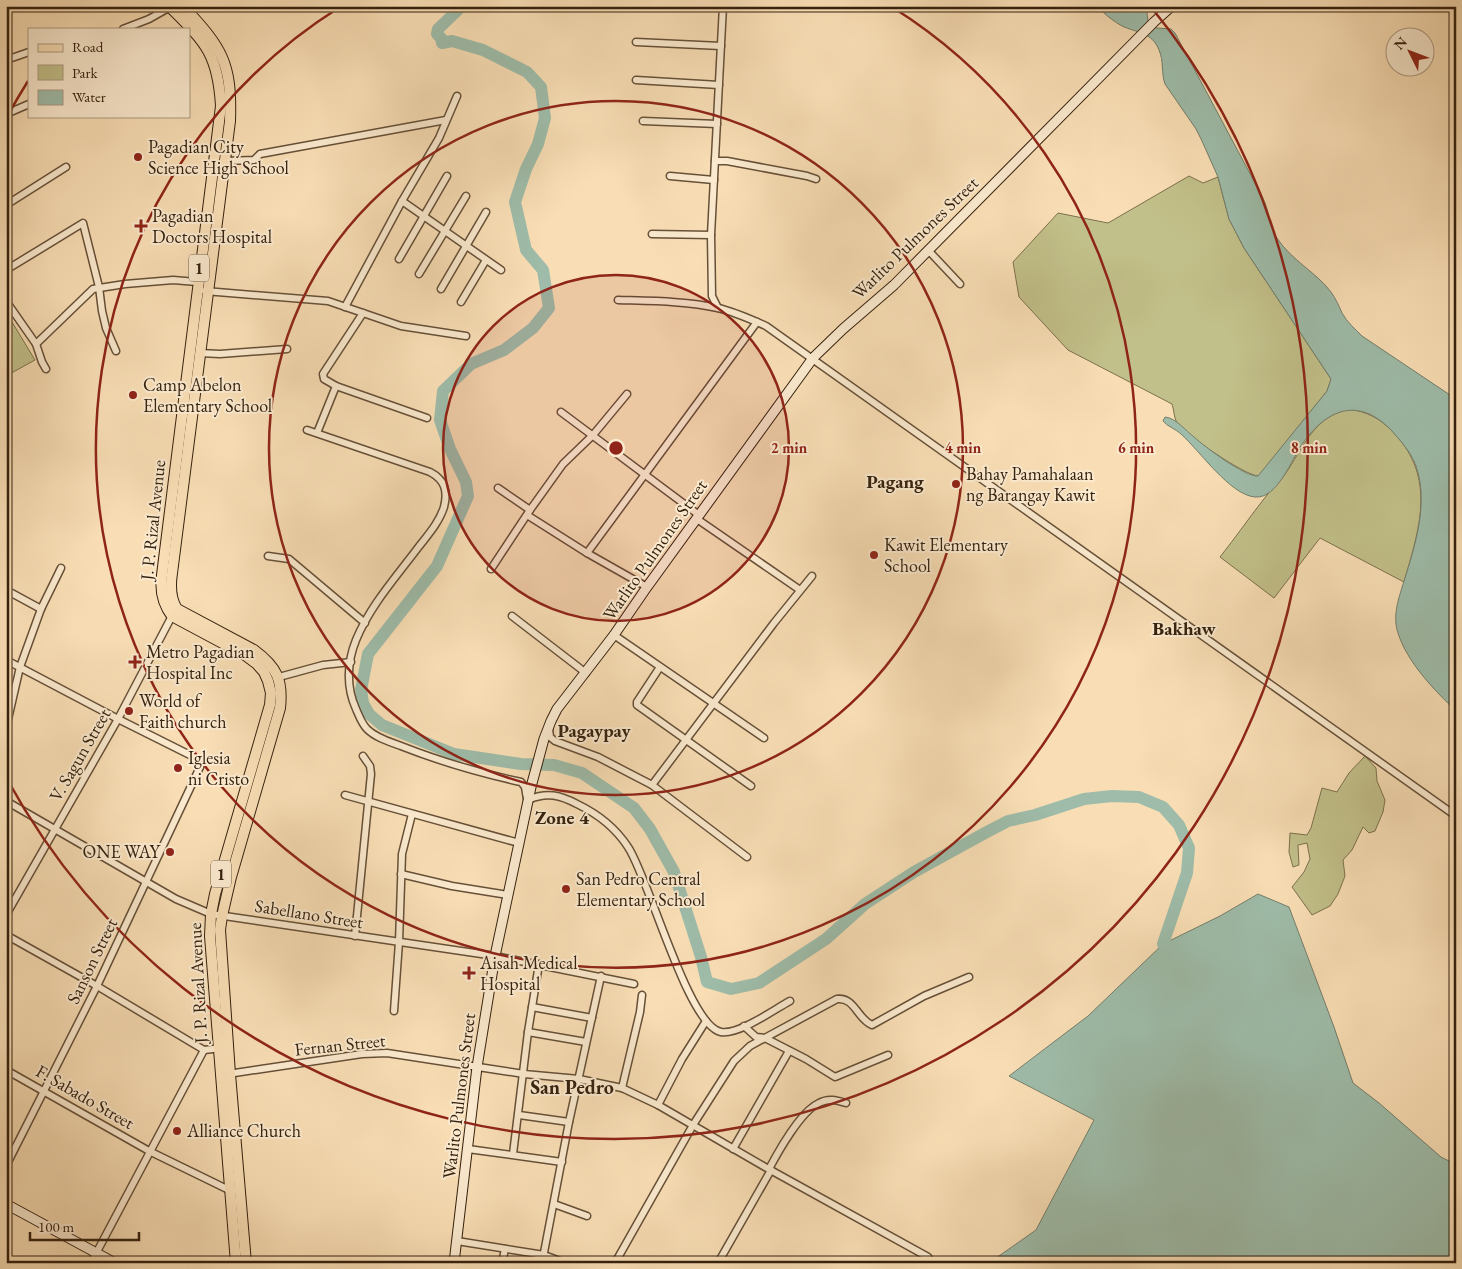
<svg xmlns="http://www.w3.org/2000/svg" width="1462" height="1269" viewBox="0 0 1462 1269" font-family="'EB Garamond',serif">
<rect width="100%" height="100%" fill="#f9deb5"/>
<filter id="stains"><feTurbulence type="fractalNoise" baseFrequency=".004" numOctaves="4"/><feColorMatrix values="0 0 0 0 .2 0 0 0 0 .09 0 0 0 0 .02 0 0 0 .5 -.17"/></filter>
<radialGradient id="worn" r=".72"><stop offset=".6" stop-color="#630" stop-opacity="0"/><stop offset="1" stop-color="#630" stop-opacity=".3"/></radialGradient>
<!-- green -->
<g fill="#c2c08a" stroke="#7c704c">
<path d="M 1189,176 L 1203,183 L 1218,177 L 1229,219 L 1244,248 L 1331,379 L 1327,391 L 1259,476 C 1247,477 1184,434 1177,423 C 1174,418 1174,410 1172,404 L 1068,350 L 1019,297 L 1013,262 L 1058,213 L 1108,223 Z"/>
<polygon points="6,312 35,360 6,376"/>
<path d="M 1347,409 C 1367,411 1381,419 1394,433 C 1437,479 1419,529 1404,582 L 1320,538 L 1274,598 L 1220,557 C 1236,537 1251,515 1267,495 C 1271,490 1276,486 1280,481 C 1302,453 1309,420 1347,409 Z"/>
<polygon points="1365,756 1376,768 1377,781 1385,800 1383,812 1375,831 1369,833 1363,827 1352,850 1343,860 1345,876 1338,894 1330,906 1312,915 1292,887 1304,872 1310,859 1307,843 1298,845 1299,865 1293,867 1289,852 1290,833 1307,835 1311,828 1322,788 1337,792 1349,773"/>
</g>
<!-- water -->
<g fill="#9ebca9" stroke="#747e6b">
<path d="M 1108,6 L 1152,6 L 1147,13 L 1148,21 L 1157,28 L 1171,29 L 1175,33 L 1263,198 C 1269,210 1269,226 1277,238 C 1291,260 1316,272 1331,292 C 1336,299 1339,306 1342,313 C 1347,322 1355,329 1362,336 L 1456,399 L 1456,711 C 1434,690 1407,662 1398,633 C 1392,615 1399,598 1404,581 C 1415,546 1429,503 1416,466 C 1411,452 1400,440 1390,429 C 1358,397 1327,409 1303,443 C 1292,458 1278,499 1255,497 C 1230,495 1200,451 1181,434 C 1176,429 1168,427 1163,421 L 1165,417 C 1176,418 1186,431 1194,437 C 1205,447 1245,477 1258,476 L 1327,391 L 1331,379 L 1244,248 L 1229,219 L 1218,177 L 1202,141 L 1196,129 L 1165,84 C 1161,73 1164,61 1159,50 C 1152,32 1137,33 1122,26 C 1115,22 1108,17 1103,12 Z"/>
<polygon points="1258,894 1289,907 1334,1027 1353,1083 1379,1103 1441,1157 1451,1162 1456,1161 1456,1263 989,1263 1036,1230 1094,1120 1009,1076 1088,1016 1163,944 1220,916"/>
</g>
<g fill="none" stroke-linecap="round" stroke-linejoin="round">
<!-- river -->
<polyline stroke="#9ebca9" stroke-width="12" points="462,6 438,29 437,34 441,38 442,43 452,41 483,50 527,72 541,87 545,118 538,144 526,169 515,202 526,250 543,270 549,308 533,328 504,350 471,364 443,391 440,420 450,449 466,482 468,496 437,566 368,654 361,690 363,703 369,714 382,725 454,754 521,764 554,765 582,773 634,808 650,829 674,872 701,957 707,982 731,989 759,983 826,939 865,904 914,872 985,833 1008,821 1035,815 1084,799 1112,796 1139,797 1163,807 1179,825 1189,848 1187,873 1163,944"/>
<!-- street casing -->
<g stroke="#665038" stroke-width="9">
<g id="street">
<polyline points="123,29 149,19 172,6"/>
<polyline points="636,42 721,46"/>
<polyline points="6,60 29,52"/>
<polyline points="636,80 719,85"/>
<polyline points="6,114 29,104"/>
<polyline points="643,121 717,124"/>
<polyline points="225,161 254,160 260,154 446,120"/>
<polyline points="715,161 727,161 807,176 816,179"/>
<polyline points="670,176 714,180"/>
<polyline points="402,201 501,270"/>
<polyline points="6,205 66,167"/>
<polyline points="652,234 711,235"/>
<polyline points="928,250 960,284"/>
<polyline points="399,259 447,176"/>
<polyline points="6,270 83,223 99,287 102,311 106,328 116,351"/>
<polyline points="419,274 466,196"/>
<polyline points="441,289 486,212"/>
<polyline points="205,291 328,301 401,326 466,336"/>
<path d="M 618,300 C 651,301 686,301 718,308 C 735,312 750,319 766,326 L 1456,816"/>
<polyline points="6,301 36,344 42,362 46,369"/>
<polyline points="461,302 486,260"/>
<polyline points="345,307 402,201 439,138 457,96"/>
<polyline points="718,308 712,296 711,235 723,6"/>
<polyline points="363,313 323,374 324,379 336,386 427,418"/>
<polyline points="36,344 93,289 125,284 173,280 197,282"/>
<polyline points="199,353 220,354 287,349"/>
<polyline points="561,412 699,515"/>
<path d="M 307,430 L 430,472 C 445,480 448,491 444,507 C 439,523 427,536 417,549 C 396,577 370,606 356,640 C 347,662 346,687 356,709 C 359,716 362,724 367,729 C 376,738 390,742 401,746 C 439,761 480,773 521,782 L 525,787 L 527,799"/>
<polyline points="317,433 336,386"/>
<polyline points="498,488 530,510"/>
<polyline points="527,515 587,553 647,587"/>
<polyline points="697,519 800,590"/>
<polyline points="587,553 757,322"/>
<polyline points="268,556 289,559 365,623"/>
<polyline points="491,569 530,510 563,464 593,435 627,394"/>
<polyline points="6,590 41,609"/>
<polyline points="512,616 586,673"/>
<polyline points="614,635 764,738"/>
<polyline points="6,660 118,719 192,756 197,759 200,767 97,986 6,1166"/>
<polyline points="660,667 637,702 637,705 751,786"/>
<polyline points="279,677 323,665 351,662"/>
<polyline points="6,728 20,667 41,609 61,568"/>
<polyline points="549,728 550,737 555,741 598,757 652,785 747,857"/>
<polyline points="652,785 774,623 812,576"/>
<polyline points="345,795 519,843"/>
<path d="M 530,799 C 547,792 560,795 577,804 C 598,814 615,827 628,847 C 649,878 688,1026 721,1032 C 739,1035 773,1010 790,1001"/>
<polyline points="6,801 176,899 211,914 495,956 634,984"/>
<polyline points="401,874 452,886 508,895"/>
<polyline points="6,915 118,719 173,614"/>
<polyline points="6,935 97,986 204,1050"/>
<polyline points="355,936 371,774 370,766 363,756"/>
<polyline points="532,1007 592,1018"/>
<polyline points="394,1011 399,942 402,854 412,814"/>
<polyline points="744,1026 756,1037 765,1038 806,1059 835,1077 888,1055"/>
<polyline points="528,1032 586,1042"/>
<polyline points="204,1050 222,1048"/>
<polyline points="6,1070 149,1151 229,1190 232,1190"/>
<polyline points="228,1074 362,1054 387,1053 524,1074 579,1079 622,1088 658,1105 765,1167 928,1257 932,1263"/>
<polyline points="622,1088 640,1012 642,995"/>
<polyline points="658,1105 682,1059 706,1021"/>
<polyline points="519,1115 569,1122"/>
<polyline points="468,1149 562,1162"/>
<polyline points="733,1149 789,1051"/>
<polyline points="513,1154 528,1032 539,964"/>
<path d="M 769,1169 C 778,1152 801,1111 819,1103 C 828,1098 836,1100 846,1103"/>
<polyline points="554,1204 587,1216"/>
<polyline points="457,1241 544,1255 565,1263"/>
<polyline points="91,1263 204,1050"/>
<polyline points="502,1263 505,1249"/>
<polyline points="542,1263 569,1122 601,976"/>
<path d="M 615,1263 L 693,1125 L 734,1061 L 750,1046 L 837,999 C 855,997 857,1019 872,1025 L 924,996 L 969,977"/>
<polyline points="718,1263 771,1170"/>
</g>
</g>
<!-- secondary casing -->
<g stroke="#35210f" stroke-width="11">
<g id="secondary">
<polyline points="6,1204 115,1263"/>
<polyline points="454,1263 477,1067 495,956 531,787 544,739 551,721 557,709 614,635 647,587 813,358 843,329 894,285 1154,22 1172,6"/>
</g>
</g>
<!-- primary casing -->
<g stroke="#35210f" stroke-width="12">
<g id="primary">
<path d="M 169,6 C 205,42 218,53 221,106 L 162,575 C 160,590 162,603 172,616 L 245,655 L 257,664 L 264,672 L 268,681 L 271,693 L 270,705 L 215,894 L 211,914 L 210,936 L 236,1263"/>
<path d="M 183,6 C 222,48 232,62 230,121 L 172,573 C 170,586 170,598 177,609 L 254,650 C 277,667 283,680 280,708 L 231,877 L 222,916 L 220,930 L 230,1074 L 246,1263"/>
</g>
</g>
<!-- street -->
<use href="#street" stroke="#fbeacf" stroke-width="6"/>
<!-- secondary -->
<use href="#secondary" stroke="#fbeacf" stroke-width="9"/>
<!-- primary -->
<use href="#primary" stroke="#f9deb5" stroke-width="10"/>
</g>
<!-- distance rings -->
<circle cx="616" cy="448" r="173" fill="#8f2418" fill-opacity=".12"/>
<g fill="none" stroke="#8f2418" stroke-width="2.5">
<circle cx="616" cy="448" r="173"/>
<circle cx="616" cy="448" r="347"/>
<path d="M892 7A520 520 0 1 1 340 7"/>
<path d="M7 117A693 693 0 0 1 28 81M1151 7A693 693 0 1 1 7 779"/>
</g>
<!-- markers -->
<g fill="#8f2418" stroke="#fbeacf" stroke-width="2">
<circle cx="138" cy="157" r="5"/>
<path d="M138.5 218.5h5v5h5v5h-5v5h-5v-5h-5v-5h5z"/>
<circle cx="133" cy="395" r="5"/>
<circle cx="956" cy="484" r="5"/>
<circle cx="874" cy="555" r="5"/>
<path d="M132.5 654.5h5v5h5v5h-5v5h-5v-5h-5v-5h5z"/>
<circle cx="129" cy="711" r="5"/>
<circle cx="178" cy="768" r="5"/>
<circle cx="170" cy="852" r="5"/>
<circle cx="566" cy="889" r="5"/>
<path d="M466.5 965.5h5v5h5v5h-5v5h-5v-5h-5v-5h5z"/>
<circle cx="177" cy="1131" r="5"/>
</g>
<g text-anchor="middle" stroke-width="4" stroke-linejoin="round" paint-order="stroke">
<!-- shield labels -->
<g fill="#fbeacf" stroke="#705d49" stroke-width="1">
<rect x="189" y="254.5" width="20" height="27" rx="4"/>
<rect x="211" y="860.5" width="20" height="27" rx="4"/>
</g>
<g font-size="16" font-weight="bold" fill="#35210f">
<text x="199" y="274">1</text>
<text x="221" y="880">1</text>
</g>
<!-- poi labels -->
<g font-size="18" fill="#35210f" stroke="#fbeacf" text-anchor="start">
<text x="148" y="153">Pagadian City<tspan x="148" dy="21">Science High School</tspan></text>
<text x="152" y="222">Pagadian<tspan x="152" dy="21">Doctors Hospital</tspan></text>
<text x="143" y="391">Camp Abelon<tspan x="143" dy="21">Elementary School</tspan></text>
<text x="966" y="480">Bahay Pamahalaan<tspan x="966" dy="21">ng Barangay Kawit</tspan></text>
<text x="884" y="551">Kawit Elementary<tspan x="884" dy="21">School</tspan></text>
<text x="146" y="658">Metro Pagadian<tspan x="146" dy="21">Hospital Inc</tspan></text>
<text x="139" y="707">World of<tspan x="139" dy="21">Faith church</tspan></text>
<text x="188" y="764">Iglesia<tspan x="188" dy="21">ni Cristo</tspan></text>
<text x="160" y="858" text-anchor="end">ONE WAY</text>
<text x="576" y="885">San Pedro Central<tspan x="576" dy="21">Elementary School</tspan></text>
<text x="480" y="969">Aisah Medical<tspan x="480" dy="21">Hospital</tspan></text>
<text x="187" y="1137">Alliance Church</text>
</g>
<!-- street labels -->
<g font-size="18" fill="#35210f" stroke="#fbeacf">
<text transform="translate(915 238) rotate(-44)" y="6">Warlito Pulmones Street</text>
<text transform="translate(153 520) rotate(-84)" y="6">J. P. Rizal Avenue</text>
<text transform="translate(655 550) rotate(-55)" y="6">Warlito Pulmones Street</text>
<text transform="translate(80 755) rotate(-60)" y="6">V. Sagun Street</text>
<text transform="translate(309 914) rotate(9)" y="6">Sabellano Street</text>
<text transform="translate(92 961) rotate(-64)" y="6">Sanson Street</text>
<text transform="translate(198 983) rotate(-93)" y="6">J. P. Rizal Avenue</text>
<text transform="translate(340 1045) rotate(-6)" y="6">Fernan Street</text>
<text transform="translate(459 1096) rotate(-83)" y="6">Warlito Pulmones Street</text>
<text transform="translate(85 1097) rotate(30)" y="6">F. Sabado Street</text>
</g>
<!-- neighbourhood labels -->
<g font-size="19" font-weight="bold" fill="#35210f" stroke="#fbeacf">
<text x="895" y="488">Pagang</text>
<text x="1184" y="635">Bakhaw</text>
<text x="594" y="737">Pagaypay</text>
<text x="562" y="824">Zone 4</text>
</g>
<!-- quarter labels -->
<g font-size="20" font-weight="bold" fill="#35210f" stroke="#fbeacf">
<text x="572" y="1094">San Pedro</text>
</g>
</g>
<circle cx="616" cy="448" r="8" fill="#8f2418" stroke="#fbeacf" stroke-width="2.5"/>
<g font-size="15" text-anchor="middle" font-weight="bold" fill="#8f2418" stroke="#fbeacf" stroke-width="4" stroke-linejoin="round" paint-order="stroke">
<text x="789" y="453">2 min</text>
<text x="963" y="453">4 min</text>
<text x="1136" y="453">6 min</text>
<text x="1309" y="453">8 min</text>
</g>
<!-- margin -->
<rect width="1462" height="1269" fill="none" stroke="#f9deb5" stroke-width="25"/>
<rect x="8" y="8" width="1447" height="1254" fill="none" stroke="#35210f" stroke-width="2.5"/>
<rect x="12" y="12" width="1437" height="1244" fill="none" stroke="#35210f"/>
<!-- legend -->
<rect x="28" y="28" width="162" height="90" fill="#fbeacf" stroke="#ac9a82"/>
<rect x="38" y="44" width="25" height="8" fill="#f9deb5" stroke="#ac9a82"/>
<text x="72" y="52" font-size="15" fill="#35210f">Road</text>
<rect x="38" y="65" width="25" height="15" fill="#c2c08a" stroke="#ac9a82"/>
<text x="72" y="78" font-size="15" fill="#35210f">Park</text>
<rect x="38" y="90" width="25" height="15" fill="#9ebca9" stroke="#ac9a82"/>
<text x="72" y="102" font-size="15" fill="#35210f">Water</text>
<!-- north arrow -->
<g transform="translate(1410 52) rotate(312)"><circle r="24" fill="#fbeacf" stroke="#ac9a82"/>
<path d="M0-4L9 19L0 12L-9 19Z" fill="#8f2418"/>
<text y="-8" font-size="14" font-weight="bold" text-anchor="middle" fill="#35210f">N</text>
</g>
<!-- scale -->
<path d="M30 1232v8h109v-8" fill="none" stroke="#35210f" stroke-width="2.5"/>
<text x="38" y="1232" font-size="15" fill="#35210f" stroke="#fbeacf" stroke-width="4" paint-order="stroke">100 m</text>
<rect width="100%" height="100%" filter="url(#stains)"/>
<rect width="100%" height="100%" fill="url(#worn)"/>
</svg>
